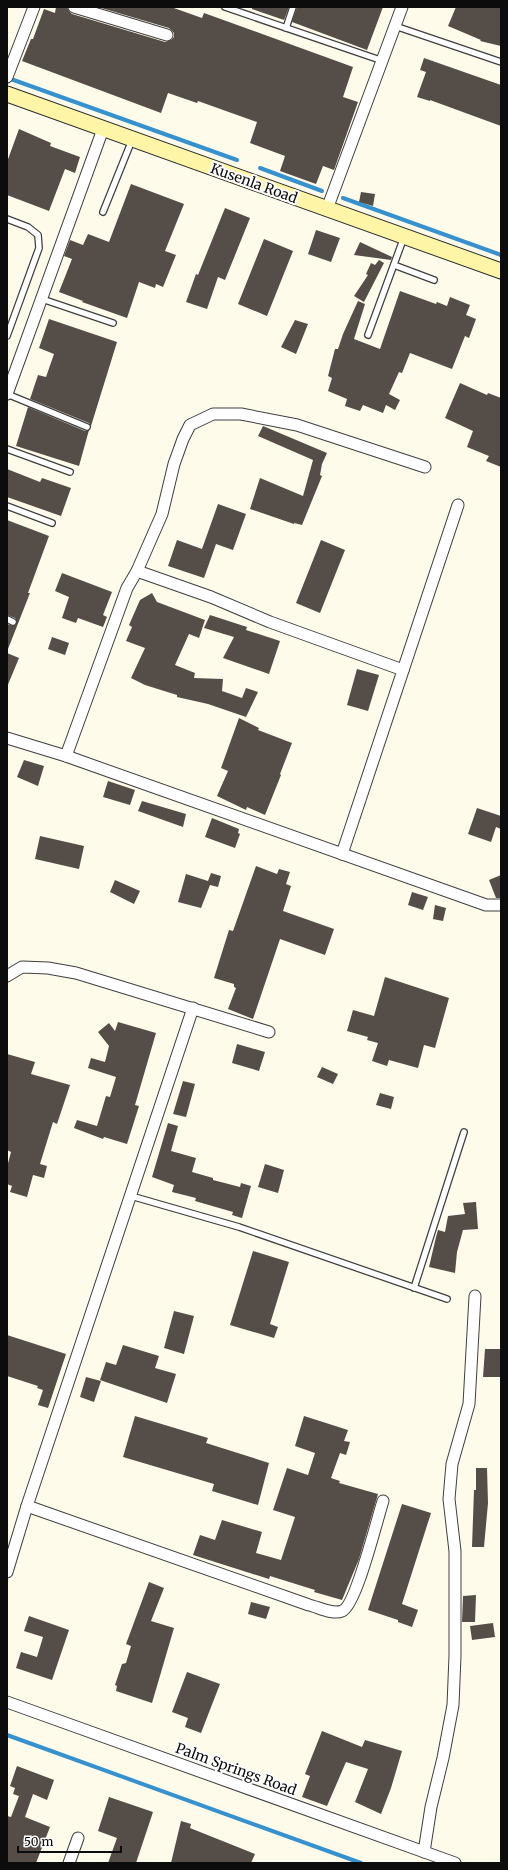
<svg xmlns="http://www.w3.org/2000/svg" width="508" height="1870" viewBox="0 0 508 1870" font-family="Merriweather,serif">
<rect width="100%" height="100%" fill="#fffbeb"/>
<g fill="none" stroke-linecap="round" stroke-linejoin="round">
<!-- stream -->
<g stroke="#3692ce" stroke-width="4">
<polyline points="8,78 237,160"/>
<polyline points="260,168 322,191"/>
<polyline points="343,198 501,255"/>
<polyline points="7,1735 361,1863"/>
</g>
</g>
<!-- building -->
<g fill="#554d48">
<polygon points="56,7 67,7 69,11 72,14 165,42 171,40 174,37 174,33 169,28 98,7 171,7 202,18 204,13 353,67 343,97 358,102 334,170 323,166 316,184 280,171 285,156 250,143 257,122 198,101 197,103 168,93 161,113 22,61 31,39 33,39 44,9 55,13"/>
<polygon points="252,7 289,7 284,20 252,9"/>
<polygon points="297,7 383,7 367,50 292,22"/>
<polygon points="456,7 501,7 501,46 480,41 481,40 448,26"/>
<polygon points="424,58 501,85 501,126 430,100 430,101 417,97 426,72 420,70"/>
<polygon points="19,129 51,143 50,146 80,157 75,173 65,169 49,211 7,195 7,162"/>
<polygon points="131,184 184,204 165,251 176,255 163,287 156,284 155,288 139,282 127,318 82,302 83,301 59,292 72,259 64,256 70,240 83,245 88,234 109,242"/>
<polygon points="361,192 375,194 373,206 359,202"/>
<polygon points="225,208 250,218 225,280 218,277 207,309 186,302 196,274 198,275"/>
<polygon points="316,230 340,238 331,262 308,254"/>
<polygon points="264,239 293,251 267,316 238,304"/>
<polygon points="360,242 392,257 391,260 354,255"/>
<polygon points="379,260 384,263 364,302 354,296 368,275 366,274 371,263 375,265"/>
<polygon points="400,291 436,304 437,302 447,306 450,297 470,305 466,315 476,319 469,338 465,336 452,369 410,353 402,373 399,372 389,394 400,400 395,410 386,405 383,413 363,405 360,411 345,406 347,399 328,391 332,378 328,376 335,349 338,349 343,334 358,301 365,304 354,339 380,349"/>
<polygon points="49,319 117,342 91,426 89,423 30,399 38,375 46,377 54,354 39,348"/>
<polygon points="295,320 308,324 296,354 281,347"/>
<polygon points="460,383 487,395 488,393 501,398 501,467 486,461 489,456 467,447 473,431 445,418"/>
<polygon points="28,407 85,431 89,430 79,466 16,446"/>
<polygon points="263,426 327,453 322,464 320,475 322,476 302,525 294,523 294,524 250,509 260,478 303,496 313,460 258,436"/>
<polygon points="7,469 40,482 42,478 71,488 61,516 7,497"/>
<polygon points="218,504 246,514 233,550 216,544 204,578 168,566 177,540 202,549"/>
<polygon points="7,520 49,536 28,593 30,593 8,649 7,649 7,624 14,626 17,622 15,618 7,615"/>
<polygon points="321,540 345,550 320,613 296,603"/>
<polygon points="62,573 112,592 103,615 107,617 103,627 78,618 76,623 62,618 69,597 55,591"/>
<polygon points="152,593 157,602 205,620 199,638 189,634 175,665 195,673 194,678 223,679 222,691 242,698 246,688 258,692 246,717 208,704 177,697 177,695 145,685 131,678 145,648 126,641 132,627 129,625 140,600"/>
<polygon points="210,615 247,627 246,630 280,641 269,674 223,658 234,637 204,628"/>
<polygon points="52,637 69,643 65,655 48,649"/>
<polygon points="7,653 19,658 7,687"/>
<polygon points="357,669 379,675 368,711 347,705"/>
<polygon points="239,718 259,728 258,730 292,743 280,774 281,775 265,815 247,807 246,810 217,796 228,771 221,768"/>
<polygon points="24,760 44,766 38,786 17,777"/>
<polygon points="108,781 135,790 130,805 103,797"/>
<polygon points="142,801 186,814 183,827 138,811"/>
<polygon points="477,808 501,816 501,829 496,827 491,842 468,834"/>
<polygon points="212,818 239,829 238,833 240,834 235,848 205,837"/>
<polygon points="40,836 84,846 79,869 35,859"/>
<polygon points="256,866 277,874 279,869 290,872 286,884 291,886 283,911 334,929 325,955 280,939 253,1019 228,1009 236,988 234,987 234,984 214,978 229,930 233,931"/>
<polygon points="211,873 221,876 218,887 210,885 201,908 178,902 186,874 208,881"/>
<polygon points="501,875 501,898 496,898 489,880"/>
<polygon points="115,880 140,891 134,904 110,892"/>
<polygon points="412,892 428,897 423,910 408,905"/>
<polygon points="435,905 446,908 443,921 433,919"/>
<polygon points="385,977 449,998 435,1048 424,1045 418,1068 389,1060 387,1066 372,1061 378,1043 367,1040 368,1037 347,1031 353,1010 374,1016"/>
<polygon points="118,1022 156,1033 135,1105 139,1106 127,1144 104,1137 103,1139 74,1128 77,1120 97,1126 106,1096 110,1097 116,1077 88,1068 91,1058 105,1062 109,1046 98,1032 109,1023 115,1031"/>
<polygon points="237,1044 265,1052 259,1071 232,1063"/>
<polygon points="7,1054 35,1062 31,1074 70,1085 57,1124 53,1122 40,1164 47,1166 44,1178 33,1175 27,1197 10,1192 12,1186 7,1184 7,1167 11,1152 7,1150"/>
<polygon points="322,1067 338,1074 333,1084 317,1077"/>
<polygon points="183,1081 195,1084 186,1117 173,1114"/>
<polygon points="380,1093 394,1097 391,1109 376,1105"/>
<polygon points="168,1123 178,1126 171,1151 196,1158 192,1172 213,1178 213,1180 240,1187 241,1183 251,1186 242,1218 232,1215 233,1212 195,1201 196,1198 172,1192 174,1185 152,1177"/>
<polygon points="265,1164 284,1170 278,1193 258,1187"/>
<polygon points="476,1202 478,1229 463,1230 457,1252 455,1273 429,1267 436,1237 438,1230 445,1232 448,1216 465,1214 463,1203"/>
<polygon points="253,1251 289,1262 270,1324 278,1327 274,1338 230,1325"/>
<polygon points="174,1311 194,1316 184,1354 164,1348"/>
<polygon points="7,1335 66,1354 48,1408 38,1405 43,1390 37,1388 38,1386 7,1376"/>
<polygon points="123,1345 159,1356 155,1368 176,1374 167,1403 100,1380 106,1362 116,1365"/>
<polygon points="485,1349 501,1349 500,1377 483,1377"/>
<polygon points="86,1377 101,1381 94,1402 80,1397"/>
<polygon points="135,1416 208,1438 206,1443 269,1463 258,1505 212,1491 214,1484 123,1457"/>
<polygon points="304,1416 348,1430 344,1441 350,1442 346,1455 340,1453 331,1478 340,1481 339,1483 378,1494 359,1559 342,1600 314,1592 315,1590 270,1576 269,1579 193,1555 200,1535 215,1540 222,1520 262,1532 256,1553 281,1560 295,1517 273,1510 287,1468 308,1475 315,1453 295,1446"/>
<polygon points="476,1468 487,1468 488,1503 484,1547 472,1547 474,1490 476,1490"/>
<polygon points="402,1504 431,1513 402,1604 418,1610 412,1627 398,1622 398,1620 368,1610"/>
<polygon points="149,1582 164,1588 151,1621 174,1628 152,1703 116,1691 117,1686 115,1685 122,1664 126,1663 131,1646 126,1644"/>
<polygon points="476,1595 475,1622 462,1622 463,1596"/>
<polygon points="251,1602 270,1607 266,1619 248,1614"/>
<polygon points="29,1616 69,1630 52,1680 16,1668 21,1652 37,1657 43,1637 24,1631"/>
<polygon points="493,1623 495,1637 472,1640 470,1626"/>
<polygon points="187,1672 220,1684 201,1733 185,1727 188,1718 172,1712"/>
<polygon points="322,1731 362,1747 365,1740 402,1751 391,1788 381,1814 355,1802 368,1769 346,1762 327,1806 302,1797 310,1776 305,1774"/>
<polygon points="17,1766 54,1780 47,1800 33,1794 25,1817 50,1827 36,1863 7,1863 7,1816 11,1817 19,1796 13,1794 15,1788 10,1786"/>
<polygon points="109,1797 153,1812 136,1863 108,1863 117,1838 98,1831"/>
<polygon points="181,1821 191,1824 190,1828 255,1854 251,1863 171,1863"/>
</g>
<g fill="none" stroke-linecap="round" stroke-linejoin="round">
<!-- service casing -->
<g stroke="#3f3f3f" stroke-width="8">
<g id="service">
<polyline points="225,7 383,61"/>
<polyline points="395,26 501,62"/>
<polyline points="286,28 293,7"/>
<polyline points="103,212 132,140"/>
<polyline points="7,219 28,227 38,235 39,248 7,336"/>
<polyline points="394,265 434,280"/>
<polyline points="42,299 113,323"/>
<polyline points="368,335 404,237"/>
<polyline points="7,394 87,427"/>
<polyline points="7,449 70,472"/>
<polyline points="7,506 52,523"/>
<polyline points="7,619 13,622"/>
<polyline points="131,1196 239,1227 447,1299"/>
<polyline points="414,1288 464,1132"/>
</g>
</g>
<!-- minor casing -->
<g stroke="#3f3f3f" stroke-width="13">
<g id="minor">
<polyline points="74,7 167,35"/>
<polyline points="7,77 34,7"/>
<polyline points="327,209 402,7"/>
<polyline points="7,394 103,129"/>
<polyline points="137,571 162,514 174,464 183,439 190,425 213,414 241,414 297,425 425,467"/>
<polyline points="7,738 66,756 486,905 501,905"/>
<polyline points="66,756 127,588 137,571 211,597 270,622 403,670"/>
<polyline points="342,854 458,505"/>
<polyline points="7,976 22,967 48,968 76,973 269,1032"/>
<path d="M 27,1506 L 309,1605 C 318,1607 333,1615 342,1611 C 356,1606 377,1519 383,1501"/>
<polyline points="7,1572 27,1506 193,1008"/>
<polyline points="7,1702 455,1863"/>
<polyline points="424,1852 431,1807 443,1758 453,1705 455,1656 455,1551 449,1499 452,1464 469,1404 475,1296"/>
<polyline points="69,1863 78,1838"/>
</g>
</g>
<!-- secondary casing -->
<g stroke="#2e2e2e" stroke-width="17">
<polyline id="secondary" points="7,94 501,271"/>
</g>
<!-- service -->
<use href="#service" stroke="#fff" stroke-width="5.5"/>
<!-- minor -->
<use href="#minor" stroke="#fff" stroke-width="11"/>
<!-- secondary -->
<use href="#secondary" stroke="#fff5a6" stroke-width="15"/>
</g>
<g text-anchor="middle" stroke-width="4" stroke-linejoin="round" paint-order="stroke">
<!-- street labels -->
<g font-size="14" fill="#0c0c0c" stroke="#fff">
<text transform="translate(254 183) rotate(20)" y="5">Kusenla Road</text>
<text transform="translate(236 1769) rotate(20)" y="5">Palm Springs Road</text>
</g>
</g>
<!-- border -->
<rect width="508" height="1870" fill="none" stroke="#0c0c0c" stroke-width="16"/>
<!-- scale -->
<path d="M18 1846v6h103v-6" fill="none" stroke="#0c0c0c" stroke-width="2"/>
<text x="24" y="1846" font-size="12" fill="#0c0c0c" stroke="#ffffff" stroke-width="3" paint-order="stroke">50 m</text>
</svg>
